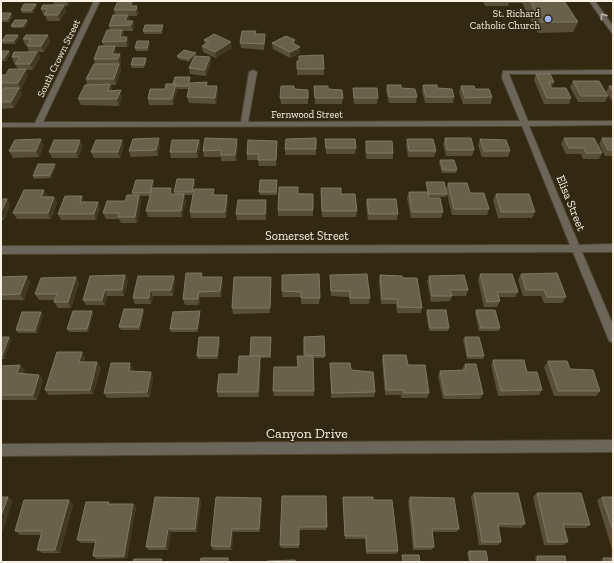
<svg xmlns="http://www.w3.org/2000/svg" width="614" height="563" viewBox="0 0 614 563" font-family="'Zilla Slab',serif">
<rect width="100%" height="100%" fill="#332911"/>
<g fill="none" stroke-linecap="round" stroke-linejoin="round">
<!-- minor casing -->
<g stroke="#4f452f" stroke-width="2">
<g id="minor">
<polygon points="94,1 100,1 43,122 241,122 249,72 253,70 257,72 248,122 520,121 502,78 503,71 613,70 613,74 509,74 528,121 613,121 613,125 529,126 579,245 613,244 613,252 582,252 613,325 613,343 609,341 608,338 573,252 1,254 1,246 570,245 522,126 1,127 1,123 35,123"/>
<polygon points="589,1 595,1 613,26 613,33 611,32"/>
<polygon points="613,440 613,452 1,456 1,444"/>
</g>
</g>
<!-- minor -->
<use href="#minor" fill="#6a665a" fill-rule="evenodd"/>
</g>
<!-- wall -->
<g fill="#594f37">
<polygon points="53,1 70,1 68,6 64,6 66,11 60,21 47,21 45,14 43,14 41,9 54,5"/>
<polygon points="483,1 564,1 578,22 573,32 538,33 522,3 509,3 508,6 485,6"/>
<polygon points="36,4 37,7 33,13 22,13 21,10"/>
<polygon points="134,6 139,12 137,16 128,16 129,21 133,21 134,27 133,31 123,31 124,36 123,37 129,43 127,47 115,47 116,52 116,54 120,54 121,60 120,65 121,70 116,85 111,85 112,91 122,97 119,106 81,105 78,99 87,85 86,79 95,64 94,59 104,46 102,42 110,30 109,26 115,15 114,10"/>
<polygon points="1,13 11,13 13,16 9,22 1,22"/>
<polygon points="27,20 28,23 24,28 12,28 11,26"/>
<polygon points="163,28 162,34 144,34 143,31"/>
<polygon points="256,34 265,40 264,50 241,48 240,43"/>
<polygon points="18,35 19,38 15,44 3,44 2,41"/>
<polygon points="26,35 50,41 44,52 38,52 40,58 33,70 26,70 28,75 21,89 20,89 22,94 14,108 1,109 1,92 3,89 1,89 1,75 6,75 18,69 15,64 16,63 14,63 12,57 29,52 27,46 28,45 25,45 23,39"/>
<polygon points="204,40 232,48 216,58 203,52 202,46 205,44"/>
<polygon points="295,40 295,44 300,47 300,53 290,58 273,49 272,43"/>
<polygon points="150,44 148,51 136,51 135,48"/>
<polygon points="1,51 9,51 10,54 6,61 1,61"/>
<polygon points="177,56 210,57 211,63 206,76 190,74 189,68 193,59 190,62 178,59"/>
<polygon points="147,61 144,68 132,68 131,65"/>
<polygon points="297,61 299,61 324,69 324,75 297,75"/>
<polygon points="536,74 554,82 551,88 571,98 569,104 544,104 534,80"/>
<polygon points="190,77 190,80 189,89 177,89 177,90 173,105 149,105 148,99 173,84"/>
<polygon points="573,81 608,96 605,102 578,102 570,87"/>
<polygon points="387,85 401,88 417,97 416,103 389,103 386,91"/>
<polygon points="423,85 437,88 454,97 453,103 425,103 422,91"/>
<polygon points="207,86 218,92 216,104 189,103 187,97"/>
<polygon points="314,86 328,89 343,98 342,104 315,104"/>
<polygon points="461,86 492,97 491,104 463,104 459,92"/>
<polygon points="609,86 613,86 613,101 612,101 606,92"/>
<polygon points="353,88 378,98 377,104 354,104 353,94"/>
<polygon points="294,89 308,90 308,104 281,104 280,98"/>
<polygon points="316,138 316,155 285,155 285,149"/>
<polygon points="445,138 474,150 472,156 446,156 443,144"/>
<polygon points="564,138 602,153 599,159 583,159 581,154 566,154 561,144"/>
<polygon points="602,138 613,138 613,156 605,156 599,144"/>
<polygon points="325,139 356,148 355,154 326,154"/>
<polygon points="407,139 436,151 434,157 408,157 406,145"/>
<polygon points="480,139 510,151 508,157 482,157 478,146"/>
<polygon points="199,140 200,146 198,158 171,158 170,152"/>
<polygon points="366,141 393,153 393,159 366,159 365,147"/>
<polygon points="160,145 158,156 131,157 129,151"/>
<polygon points="238,145 236,161 221,161 221,157 204,157 203,151"/>
<polygon points="44,146 39,157 13,158 9,151"/>
<polygon points="83,146 78,158 52,158 49,152"/>
<polygon points="124,146 120,158 94,158 91,152"/>
<polygon points="277,147 276,166 259,166 258,160 247,160 247,154"/>
<polygon points="440,160 457,170 456,173 442,173 439,163"/>
<polygon points="56,167 51,178 34,179 33,176"/>
<polygon points="195,182 193,195 184,195 186,200 182,217 148,217 146,211 150,196 140,196 141,201 137,223 121,223 119,219 106,219 103,213 125,201 133,195 132,193 154,183 153,188 174,194 174,192"/>
<polygon points="426,182 446,189 448,183 470,193 489,209 487,215 452,215 447,194 446,197 429,197 429,198 443,212 441,218 411,218 407,198 409,192 427,192 426,185"/>
<polygon points="277,183 277,195 260,195 259,192"/>
<polygon points="321,188 341,194 357,211 356,217 322,217"/>
<polygon points="298,193 313,194 313,216 278,216 278,210"/>
<polygon points="496,194 535,212 532,218 498,218 493,200"/>
<polygon points="215,195 228,201 226,218 191,218 190,212"/>
<polygon points="47,196 54,197 57,203 51,219 17,219 13,213"/>
<polygon points="82,196 84,202 100,208 96,220 61,220 58,214"/>
<polygon points="1,199 7,199 10,205 4,220 1,220"/>
<polygon points="367,199 398,214 397,220 368,220 366,205"/>
<polygon points="267,206 266,220 237,220 236,214"/>
<polygon points="480,274 518,292 515,297 498,297 500,301 497,307 484,307 478,280"/>
<polygon points="521,274 566,297 562,303 544,303 541,296 523,296 518,280"/>
<polygon points="125,275 128,281 124,296 107,296 105,305 86,305 83,300"/>
<polygon points="282,275 320,298 319,304 301,304 301,297 282,297"/>
<polygon points="330,275 370,298 369,304 350,304 349,297 331,296"/>
<polygon points="380,275 403,278 422,308 421,313 397,313 396,304 381,304 379,281"/>
<polygon points="174,276 175,282 173,296 153,296 151,304 135,304 133,298"/>
<polygon points="429,276 468,290 466,296 452,296 450,301 431,302 427,281"/>
<polygon points="1,277 30,282 24,300 1,300"/>
<polygon points="76,277 79,283 71,308 58,308 54,302 55,300 39,300 35,294"/>
<polygon points="203,277 223,283 221,297 200,297 199,305 185,305 183,299"/>
<polygon points="271,283 270,313 233,314 232,308"/>
<polygon points="143,309 144,312 140,330 121,330 119,327"/>
<polygon points="427,310 449,328 448,331 429,331 426,313"/>
<polygon points="476,310 500,328 499,331 479,331 475,313"/>
<polygon points="92,311 93,314 88,332 69,332 67,329"/>
<polygon points="41,312 43,315 37,333 18,333 16,330"/>
<polygon points="200,314 198,332 171,332 170,329"/>
<polygon points="1,337 9,337 11,340 4,359 1,359"/>
<polygon points="271,337 271,358 260,358 261,361 259,397 218,397 217,392 238,374 250,356"/>
<polygon points="465,337 484,356 483,359 467,359 463,340"/>
<polygon points="220,340 218,359 198,359 197,356"/>
<polygon points="82,352 85,358 84,362 97,362 101,368 93,394 49,395 45,390"/>
<polygon points="383,355 429,393 427,398 401,398 401,395 385,395 382,360"/>
<polygon points="297,356 325,356 324,358 313,358 314,396 274,396 273,391 298,367"/>
<polygon points="493,360 527,372 542,390 539,395 498,396 491,365"/>
<polygon points="548,361 570,369 600,391 596,396 554,396 544,367"/>
<polygon points="330,363 351,370 375,392 374,397 331,398"/>
<polygon points="465,364 483,394 480,399 443,399 438,376 440,371 462,370 462,369"/>
<polygon points="1,366 25,370 23,374 39,375 43,380 37,400 1,400"/>
<polygon points="133,368 132,371 153,377 150,397 107,398 104,393"/>
<polygon points="474,493 525,524 521,528 498,527 501,542 498,545 479,545 471,496"/>
<polygon points="537,493 590,525 585,528 564,528 568,542 563,545 544,545 533,497"/>
<polygon points="282,496 327,527 326,530 299,530 299,548 281,548 280,545"/>
<polygon points="343,497 373,500 398,551 396,554 366,554 365,539 345,539 343,501"/>
<polygon points="410,497 459,529 456,532 432,532 434,547 431,550 413,550 408,501"/>
<polygon points="602,497 613,497 613,549 612,549 597,500"/>
<polygon points="261,498 262,501 260,532 233,532 232,550 213,550 211,546"/>
<polygon points="69,500 73,504 60,553 42,553 37,550 41,535 20,535 15,531"/>
<polygon points="201,501 197,532 171,532 168,550 149,550 146,547"/>
<polygon points="111,504 133,504 136,507 127,558 97,559 93,556 96,543 81,543 77,540"/>
<polygon points="469,551 488,562 469,562 467,553"/>
<polygon points="537,556 566,562 536,562 535,557"/>
<polygon points="603,558 613,562 601,562 601,560"/>
</g>
<!-- shaded-wall -->
<g fill="#433920">
<polygon points="66,1 70,1 68,6"/>
<polygon points="132,1 133,1 134,6 132,10 130,6"/>
<polygon points="36,4 37,7 33,13 32,10"/>
<polygon points="64,5 66,11 60,21 58,15"/>
<polygon points="137,6 139,12 137,16 136,10"/>
<polygon points="11,13 13,16 9,22 8,19"/>
<polygon points="128,15 129,20 128,25 125,21"/>
<polygon points="27,20 28,23 24,28 23,26"/>
<polygon points="133,21 134,27 133,31 131,25"/>
<polygon points="163,25 163,28 162,34 161,31"/>
<polygon points="122,30 124,36 122,41 120,37"/>
<polygon points="265,34 265,40 264,50 264,44"/>
<polygon points="18,35 19,38 15,44 14,41"/>
<polygon points="48,35 50,41 44,52 41,46"/>
<polygon points="127,37 129,43 127,47 126,41"/>
<polygon points="149,41 150,44 148,51 147,48"/>
<polygon points="231,42 232,48 216,58 215,52"/>
<polygon points="115,46 116,52 114,59 112,54"/>
<polygon points="300,47 300,53 290,58 290,52"/>
<polygon points="9,51 10,54 6,61 4,58"/>
<polygon points="37,52 40,58 33,70 30,64"/>
<polygon points="196,53 196,56 190,62 189,59"/>
<polygon points="120,54 121,60 120,65 118,59"/>
<polygon points="210,57 211,63 206,76 205,70"/>
<polygon points="146,58 147,61 144,68 144,65"/>
<polygon points="119,64 121,70 116,85 114,79"/>
<polygon points="26,69 28,75 21,89 18,83"/>
<polygon points="190,77 190,80 189,89 188,86"/>
<polygon points="110,84 112,90 108,91"/>
<polygon points="176,84 177,90 173,105 172,99"/>
<polygon points="217,86 218,92 216,104 215,98"/>
<polygon points="19,88 22,94 14,108 11,102"/>
<polygon points="121,90 122,97 119,106 117,99"/>
<polygon points="159,138 160,145 158,156 156,150"/>
<polygon points="41,139 44,146 39,157 36,151"/>
<polygon points="237,139 238,145 236,161 235,155"/>
<polygon points="80,140 83,146 78,158 76,152"/>
<polygon points="122,140 124,146 120,158 118,152"/>
<polygon points="199,140 200,146 198,158 196,152"/>
<polygon points="277,141 277,147 276,166 276,160"/>
<polygon points="55,164 56,167 51,178 50,175"/>
<polygon points="194,179 195,182 193,195 192,192"/>
<polygon points="153,180 154,183 151,196 150,193"/>
<polygon points="171,188 173,194 170,194"/>
<polygon points="44,190 47,196 44,203 41,197"/>
<polygon points="184,194 186,200 182,217 181,211"/>
<polygon points="139,195 141,201 137,223 135,217"/>
<polygon points="227,195 228,201 226,218 225,212"/>
<polygon points="82,196 84,202 80,202"/>
<polygon points="54,197 57,203 51,219 48,213"/>
<polygon points="7,199 10,205 4,220 1,215 1,212"/>
<polygon points="266,200 267,206 266,220 265,214"/>
<polygon points="98,202 100,208 96,220 94,214"/>
<polygon points="125,275 128,281 124,296 122,290"/>
<polygon points="27,276 30,282 24,300 20,294"/>
<polygon points="174,276 175,282 173,296 171,290"/>
<polygon points="76,277 79,283 71,308 68,302"/>
<polygon points="222,277 223,283 221,297 220,291"/>
<polygon points="105,290 107,296 105,305 102,300"/>
<polygon points="150,290 153,296 151,304 149,298"/>
<polygon points="199,292 200,297 199,305 198,299"/>
<polygon points="143,309 144,312 140,330 139,327"/>
<polygon points="92,311 93,314 88,332 87,329"/>
<polygon points="200,311 200,314 198,332 197,329"/>
<polygon points="41,312 43,315 37,333 35,330"/>
<polygon points="9,337 11,340 4,359 2,356"/>
<polygon points="219,337 220,340 218,359 217,356"/>
<polygon points="82,352 85,358 82,368 79,362"/>
<polygon points="260,356 261,361 259,397 258,392"/>
<polygon points="97,362 101,368 93,394 90,390"/>
<polygon points="130,363 133,368 131,376 129,371"/>
<polygon points="20,365 25,370 22,378 17,373"/>
<polygon points="151,372 153,377 150,397 147,392"/>
<polygon points="39,375 43,380 37,400 33,395"/>
<polygon points="8,497 13,500 3,531 1,530 1,516"/>
<polygon points="199,498 201,501 197,532 195,529"/>
<polygon points="261,498 262,501 260,532 259,529"/>
<polygon points="69,500 73,504 60,553 55,550"/>
<polygon points="133,504 136,507 127,558 124,556"/>
<polygon points="168,529 171,532 168,550 165,547"/>
<polygon points="232,529 233,532 232,550 230,547"/>
</g>
<!-- building -->
<g fill="#6a614a" stroke="#807862">
<polygon points="118,1 132,1 130,6 137,6 136,10 114,10"/>
<polygon points="530,1 564,1 578,22 541,22"/>
<polygon points="24,4 36,4 32,10 21,10"/>
<polygon points="43,5 64,5 58,15 44,15 48,9 41,9"/>
<polygon points="1,13 11,13 8,19 1,19"/>
<polygon points="113,15 128,15 125,21 133,21 131,25 109,26"/>
<polygon points="15,20 27,20 23,26 11,26"/>
<polygon points="145,25 163,25 161,31 143,31"/>
<polygon points="107,30 122,30 120,37 127,37 126,41 102,42"/>
<polygon points="242,31 256,31 255,34 265,34 264,44 240,43"/>
<polygon points="214,34 231,42 215,52 202,46 209,42 204,40"/>
<polygon points="6,35 18,35 14,41 2,41"/>
<polygon points="26,35 48,35 41,46 27,46 31,39 23,39"/>
<polygon points="286,36 295,40 291,42 300,47 290,52 272,43"/>
<polygon points="137,41 149,41 147,48 135,48"/>
<polygon points="99,46 115,46 112,54 120,54 118,59 94,59"/>
<polygon points="184,50 196,53 189,59 177,56"/>
<polygon points="1,51 9,51 4,58 1,58"/>
<polygon points="14,52 37,52 30,64 15,64 20,57 12,57"/>
<polygon points="323,55 324,69 297,69 297,61 299,61 299,56"/>
<polygon points="195,56 210,57 205,70 189,68"/>
<polygon points="133,58 146,58 144,65 131,65"/>
<polygon points="94,64 119,64 114,79 86,79"/>
<polygon points="9,69 26,69 18,83 1,83 1,75 6,75"/>
<polygon points="536,74 550,74 554,82 549,82 551,88 566,88 571,98 547,98"/>
<polygon points="175,77 190,77 188,86 176,86 176,84 173,84"/>
<polygon points="573,81 599,81 608,96 581,96"/>
<polygon points="207,82 206,86 217,86 215,98 187,97 190,83"/>
<polygon points="110,84 108,91 121,90 117,99 78,99 85,85"/>
<polygon points="166,84 176,84 172,99 148,99 150,89 165,89"/>
<polygon points="387,85 401,85 401,88 415,89 417,97 389,97"/>
<polygon points="423,85 437,85 437,88 452,89 454,97 426,97"/>
<polygon points="281,86 294,86 294,89 308,90 308,98 280,98"/>
<polygon points="314,86 328,86 328,89 342,90 343,98 315,98"/>
<polygon points="461,86 474,86 475,89 489,89 492,97 465,98"/>
<polygon points="609,86 613,86 613,92"/>
<polygon points="4,88 19,88 11,102 1,102 1,92"/>
<polygon points="353,88 377,88 378,98 354,98"/>
<polygon points="159,138 156,150 129,151 133,139"/>
<polygon points="205,138 237,139 235,155 221,155 221,150 203,151"/>
<polygon points="316,138 316,149 285,149 286,139"/>
<polygon points="445,138 471,138 474,150 447,150"/>
<polygon points="564,138 594,138 602,153 586,153 584,148 569,148"/>
<polygon points="602,138 613,138 613,150 608,150"/>
<polygon points="41,139 36,151 9,151 15,140"/>
<polygon points="325,139 355,139 356,148 326,148"/>
<polygon points="407,139 433,139 436,151 409,151"/>
<polygon points="480,139 506,140 510,151 484,151"/>
<polygon points="54,140 80,140 76,152 49,152"/>
<polygon points="96,140 122,140 118,152 91,152"/>
<polygon points="172,140 199,140 196,152 170,152"/>
<polygon points="248,140 277,141 276,160 258,160 259,154 247,154"/>
<polygon points="366,141 392,141 393,153 367,153"/>
<polygon points="440,160 454,160 457,170 443,170"/>
<polygon points="38,164 55,164 50,175 33,176"/>
<polygon points="177,179 194,179 192,192 174,192"/>
<polygon points="136,180 153,180 150,193 132,193"/>
<polygon points="260,180 277,180 276,192 259,192"/>
<polygon points="426,182 444,182 447,194 429,194"/>
<polygon points="448,183 467,183 470,193 484,193 489,209 454,209"/>
<polygon points="279,187 298,187 298,194 313,194 313,210 278,210"/>
<polygon points="152,188 171,188 170,194 184,194 181,211 146,211"/>
<polygon points="321,188 341,188 341,194 355,194 357,211 322,211"/>
<polygon points="194,189 214,189 213,195 227,195 225,212 190,212"/>
<polygon points="24,190 44,190 41,197 54,197 48,213 13,213"/>
<polygon points="409,192 428,192 429,198 440,198 443,212 412,212"/>
<polygon points="496,194 529,194 535,212 501,212"/>
<polygon points="127,195 139,195 135,217 118,217 119,213 103,213 107,201 125,201"/>
<polygon points="65,196 82,196 80,202 98,202 94,214 58,214"/>
<polygon points="1,199 7,199 1,212"/>
<polygon points="367,199 396,199 398,214 369,214"/>
<polygon points="238,200 266,200 265,214 236,214"/>
<polygon points="186,273 202,273 201,277 222,277 220,291 199,292 198,299 183,299"/>
<polygon points="557,273 566,297 547,297 544,290 526,290 521,274"/>
<polygon points="319,274 320,298 301,298 301,292 282,291 282,275"/>
<polygon points="367,274 370,298 350,298 350,291 331,291 330,275"/>
<polygon points="480,274 512,274 518,292 497,292 500,301 487,302"/>
<polygon points="125,275 122,290 105,290 102,300 83,300 90,276"/>
<polygon points="380,275 402,276 403,278 417,278 422,308 398,307 397,299 382,299"/>
<polygon points="464,275 468,290 450,290 452,296 432,296 429,276"/>
<polygon points="27,276 20,294 1,295 1,277"/>
<polygon points="138,276 174,276 171,290 150,290 149,298 133,298"/>
<polygon points="76,277 68,302 54,302 57,294 35,294 41,278"/>
<polygon points="234,277 271,277 270,308 232,308"/>
<polygon points="124,309 143,309 139,327 119,327"/>
<polygon points="427,310 446,310 449,328 430,328"/>
<polygon points="476,310 495,310 500,328 481,328"/>
<polygon points="73,311 92,311 87,329 67,329"/>
<polygon points="200,311 197,329 170,329 173,312"/>
<polygon points="22,312 41,312 35,330 16,330"/>
<polygon points="324,336 325,356 304,355 304,337"/>
<polygon points="1,337 9,337 2,356 1,356"/>
<polygon points="199,337 219,337 217,356 197,356"/>
<polygon points="251,337 271,337 270,356 250,356"/>
<polygon points="465,337 479,337 484,356 468,356"/>
<polygon points="57,352 82,352 79,362 97,362 90,390 45,390"/>
<polygon points="383,355 406,355 408,365 425,365 429,393 403,393 403,390 386,390"/>
<polygon points="239,356 260,356 258,392 217,392 219,374 238,374"/>
<polygon points="297,356 313,356 314,391 273,391 274,367 298,367"/>
<polygon points="493,360 524,360 527,372 537,372 542,390 501,391"/>
<polygon points="548,361 567,361 570,369 593,370 600,391 558,391"/>
<polygon points="111,363 130,363 129,371 151,372 147,392 104,393"/>
<polygon points="330,363 350,363 351,370 373,372 375,392 332,393"/>
<polygon points="465,364 476,364 483,394 445,395 440,371 466,370"/>
<polygon points="20,365 17,373 39,375 33,395 1,395 1,366"/>
<polygon points="474,493 518,493 525,524 498,524 501,542 482,542"/>
<polygon points="537,493 581,493 590,525 563,524 568,542 548,542"/>
<polygon points="282,496 326,496 327,527 299,527 299,545 280,545"/>
<polygon points="1,497 8,497 1,516"/>
<polygon points="155,497 199,498 195,529 168,529 165,547 146,547"/>
<polygon points="216,497 261,498 259,529 232,529 230,547 211,546"/>
<polygon points="343,497 373,497 373,500 392,500 398,551 367,551 366,536 345,536"/>
<polygon points="410,497 454,498 459,529 432,529 434,547 415,547"/>
<polygon points="602,497 613,497 613,531"/>
<polygon points="24,500 69,500 55,550 37,550 42,531 15,531"/>
<polygon points="86,502 109,502 108,504 133,504 124,556 93,556 96,540 77,540"/>
<polygon points="469,551 486,551 488,562 470,562"/>
<polygon points="402,555 419,555 420,562 403,562"/>
<polygon points="537,556 565,556 566,562 538,562"/>
<polygon points="201,558 228,558 228,562 200,562"/>
<polygon points="603,558 613,558 613,562 605,562"/>
<polygon points="134,559 162,559 161,562 133,562"/>
<polygon points="295,560 295,562 267,562 267,561"/>
</g>
<!-- one-way arrows -->
<defs><path id="oneway-chevron" d="M-2-3.5L2.5 0L-2 3.5" fill="none" stroke-width="1.6" stroke-linecap="round" stroke-linejoin="round"/></defs>
<use stroke="#b8b3a6" href="#oneway-chevron" transform="translate(603 16) rotate(-125)"/>
<!-- markers -->
<circle fill="#9bb5fd" stroke="#332911" stroke-width="1.5" cx="548" cy="19" r="4"/>
<g text-anchor="middle" stroke-width="3" stroke-linejoin="round" paint-order="stroke">
<!-- far-poi labels -->
<g font-size="10" fill="#f8f2e4" stroke="#332911" text-anchor="end">
<text x="540" y="17">St. Richard<tspan x="540" dy="12">Catholic Church</tspan></text>
</g>
<!-- far-street labels -->
<g font-size="10" fill="#f8f2e4" stroke="#332911">
<text transform="translate(58 58) rotate(-64)" y="4">South Crown Street</text>
<text x="307" y="118">Fernwood Street</text>
</g>
<!-- street labels -->
<g font-size="12" fill="#f8f2e4" stroke="#332911">
<text transform="translate(571 203) rotate(68)" y="4">Elisa Street</text>
<text x="307" y="240">Somerset Street</text>
</g>
<!-- near-street labels -->
<g font-size="14" fill="#f8f2e4" stroke="#332911">
<text x="307" y="438">Canyon Drive</text>
</g>
</g>
<!-- border -->
<rect width="614" height="563" fill="none" stroke="#f8f2e4" stroke-width="4"/>
</svg>
